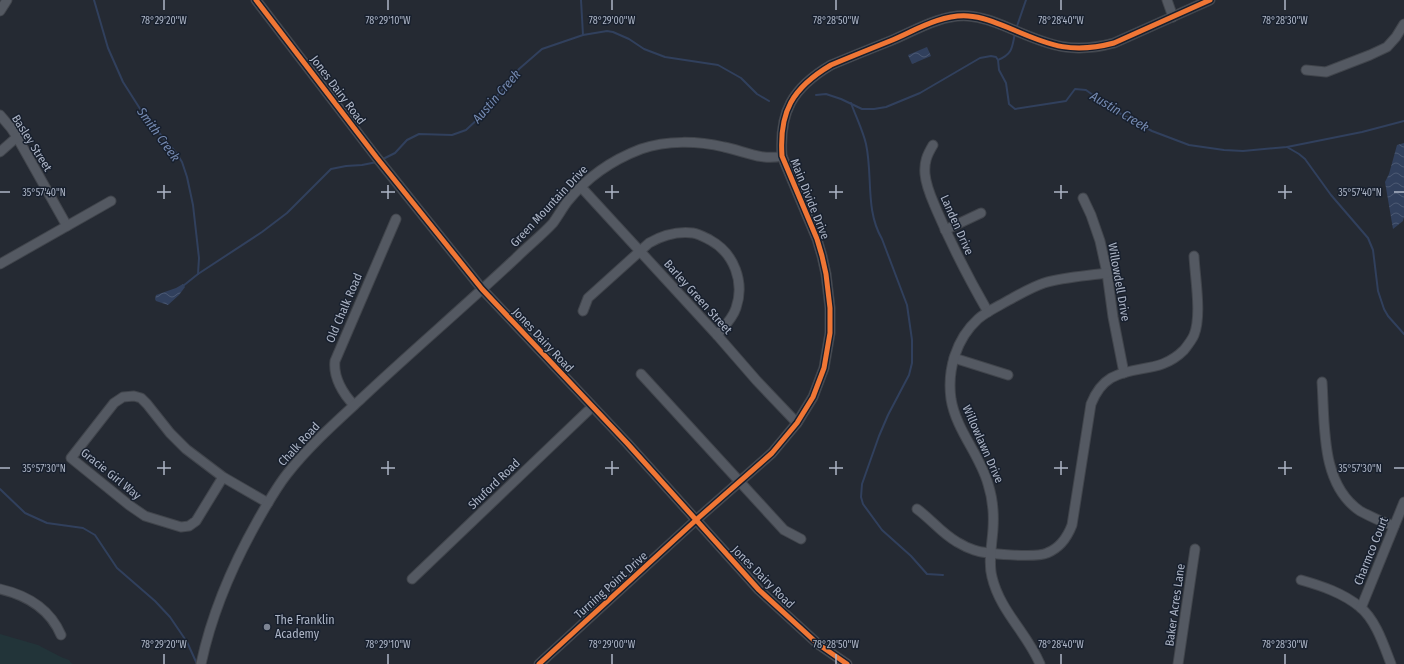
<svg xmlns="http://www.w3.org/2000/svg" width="1404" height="664" viewBox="0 0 1404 664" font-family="'Fira Sans Condensed',sans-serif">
<defs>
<pattern id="water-waves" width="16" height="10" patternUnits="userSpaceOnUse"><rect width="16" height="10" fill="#31405d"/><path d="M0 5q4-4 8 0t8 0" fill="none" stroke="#4c5973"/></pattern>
</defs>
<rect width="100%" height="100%" fill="#252a33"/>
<!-- grass -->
<polygon fill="#223439" points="0,634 38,645 61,657 69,660 71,663 73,664 0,664"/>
<!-- water -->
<g fill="url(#water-waves)">
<polygon points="927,47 931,56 912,64 908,55"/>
<polygon points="1404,143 1404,217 1403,221 1393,229 1385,182 1389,174 1397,145"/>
<polygon points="183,284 185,287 179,295 168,305 156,301 155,299 156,295 176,288"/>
</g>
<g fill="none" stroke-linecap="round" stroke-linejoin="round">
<!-- stream -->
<g stroke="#31405d" stroke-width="2">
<polyline points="94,0 108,48 123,82 144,115 177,154 182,162 187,177 193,205 199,258 198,274"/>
<polyline points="581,0 583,35"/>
<polyline points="1016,29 1026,0"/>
<path d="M 998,60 C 1013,54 1012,47 1015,33"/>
<polyline points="816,95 826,94 841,99 862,109 874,109 886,107 920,93 980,58 991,56 996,57 998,60 999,70 1006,83 1009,104 1015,109 1066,101 1075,89 1086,90 1112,109 1152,131 1189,145 1224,150 1243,151 1287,147 1362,132 1404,121"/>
<path d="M 851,103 C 856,117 863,131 866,144 C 873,176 865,210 882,239 L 907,305 L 912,340 L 912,363 L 909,375 L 888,415 L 879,436 L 862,484 L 861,497 L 863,504 L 882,530 L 911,556 L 927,574 L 943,575"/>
<polyline points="1287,147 1299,154 1305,159 1331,195 1368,238 1373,250 1378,291 1384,309 1388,316 1404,334"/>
<polyline points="383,159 395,153 407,140 419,134 452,135 466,130 480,117 519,69 542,49 583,35 607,31 613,32 629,39 644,49 665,57 718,65 741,78 757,94 769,101"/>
<polyline points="183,286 198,274 262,232 287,213 331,169 346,166 362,165 377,162"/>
<polyline points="0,489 25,513 47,523 83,528 95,535 117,568 155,601 170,617 187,642 197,664"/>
</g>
<!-- minor casing -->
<g stroke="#41454c" stroke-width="11">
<g id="minor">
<polyline points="256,0 377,158 482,289 627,443 759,590 818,644 847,664"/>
<polyline points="1167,0 1173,17"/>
<polyline points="0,11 7,0"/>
<polyline points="1306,70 1326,72 1370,55 1387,47 1396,37 1404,24"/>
<polyline points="0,115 11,128 17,137 67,226"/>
<path d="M 933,145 C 927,155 924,162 925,174 C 926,187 932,199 937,211 C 952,246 969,279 988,312"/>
<polyline points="0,152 17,137"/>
<polyline points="581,187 717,335 757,381 797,423"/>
<polyline points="1083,198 1091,215 1100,241 1107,273 1113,317 1124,373"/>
<polyline points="945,230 981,213"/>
<polyline points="0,264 111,201"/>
<path d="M 583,311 L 588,298 L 649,243 C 663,235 676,231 693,233 C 699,234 704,237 710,240 C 734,253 745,282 736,308 C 733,318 724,327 717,335"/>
<polyline points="954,358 1008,375"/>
<polyline points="641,374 784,530 801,539"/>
<path d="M 1322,382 C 1325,424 1320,484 1360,511 C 1371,517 1382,522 1394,526"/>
<path d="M 354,405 C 343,394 333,377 335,361 L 396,219"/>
<polyline points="223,477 186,449 170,433 147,404 141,398 134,396 123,397 114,403 71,458 129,505 145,516 181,527 189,526 196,521 223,477 268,503"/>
<path d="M 917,509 C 931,519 941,533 957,542 C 962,545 968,548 974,550 C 985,554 1036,558 1047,553 C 1060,548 1067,538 1072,525 L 1091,404 C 1095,394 1101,384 1111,378 C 1136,364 1160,374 1184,350 C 1187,346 1192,340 1194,335 C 1202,315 1195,278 1194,256"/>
<polyline points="412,579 592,407"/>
<path d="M 1301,580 C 1322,586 1343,593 1360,607 C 1376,620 1384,646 1391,664"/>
<path d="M 0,589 C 26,595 50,609 61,635"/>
<polyline points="1361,608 1404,502"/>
<path d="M 201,664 C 212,612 232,566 258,520 C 267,504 276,488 287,474 C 309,446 335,423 361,399 C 412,351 465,306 516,258 C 528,246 542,235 553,223 C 558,216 562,209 567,202 C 587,177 612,160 641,149 C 667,140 698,141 724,147 C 744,151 762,161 782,156"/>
<path d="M 539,664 L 696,520 L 772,453 L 797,423 L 813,397 L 824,368 L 830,333 L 830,308 L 826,274 L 822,256 L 817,239 L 782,156 C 779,112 792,88 831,65 C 850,57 870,49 890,41 C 914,31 941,14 968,16 C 984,17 999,24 1014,30 C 1051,46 1073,54 1114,43 L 1210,0"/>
<path d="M 1040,664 C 1027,633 1000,611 992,577 C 988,562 992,545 993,529 C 994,514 993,499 988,484 C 980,455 956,430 951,399 C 947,370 956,339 978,319 C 987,311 999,306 1009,300 C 1020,294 1032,287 1044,283 C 1064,277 1086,276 1107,273"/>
<polyline points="1178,664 1195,549"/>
</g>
</g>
<!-- minor -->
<use href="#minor" stroke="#545962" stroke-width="9"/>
<!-- cycleway casing -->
<g stroke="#18202e" stroke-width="8">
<g id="cycleway">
<polyline points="256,0 377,158 482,289 627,443 759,590 818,644 847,664"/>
<path d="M 539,664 L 696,520 L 772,453 L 797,423 L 813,397 L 824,368 L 830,333 L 830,308 L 826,274 L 822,256 L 817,239 L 782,156 C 779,112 792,88 831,65 C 850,57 870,49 890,41 C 914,31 941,14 968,16 C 984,17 999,24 1014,30 C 1051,46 1073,54 1114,43 L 1210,0"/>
</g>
</g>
<!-- cycleway -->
<use href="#cycleway" stroke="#f07635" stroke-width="5"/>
</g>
<!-- ticks -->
<path fill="none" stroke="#adb5c6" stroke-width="1.5" d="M 164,0 L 164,10M 388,0 L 388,10M 612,0 L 612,10M 836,0 L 836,10M 1061,0 L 1061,10M 1285,0 L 1285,10M 164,185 L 164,199M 388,185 L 388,199M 612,185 L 612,199M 836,185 L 836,199M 1061,185 L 1061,199M 1285,185 L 1285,199M 0,192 L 10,192M 157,192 L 171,192M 381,192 L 395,192M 605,192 L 619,192M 829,192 L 843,192M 1054,192 L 1068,192M 1278,192 L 1292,192M 1394,192 L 1404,192M 164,461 L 164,475M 388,461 L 388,475M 612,461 L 612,475M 836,461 L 836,475M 1061,461 L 1061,475M 1285,461 L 1285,475M 0,468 L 10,468M 157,468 L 171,468M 381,468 L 395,468M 605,468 L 619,468M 829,468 L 843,468M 1054,468 L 1068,468M 1278,468 L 1292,468M 1394,468 L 1404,468M 164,654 L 164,664M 388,654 L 388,664M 612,654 L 612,664M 836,654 L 836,664M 1061,654 L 1061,664M 1285,654 L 1285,664"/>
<!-- markers -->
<circle fill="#7d8493" stroke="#18202e" stroke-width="1.5" cx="267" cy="627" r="4"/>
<g text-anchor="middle" stroke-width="3" stroke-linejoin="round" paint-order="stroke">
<!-- street labels -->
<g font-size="12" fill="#adb5c6" stroke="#18202e">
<text transform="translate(338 90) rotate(53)" y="4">Jones Dairy Road</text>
<text transform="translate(32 143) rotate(58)" y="4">Basley Street</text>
<text transform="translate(810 199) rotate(68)" y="4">Main Divide Drive</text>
<text transform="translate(549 206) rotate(-47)" y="4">Green Mountain Drive</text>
<text transform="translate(957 225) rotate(66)" y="4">Landen Drive</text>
<text transform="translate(1119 282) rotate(80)" y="4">Willowdell Drive</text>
<text transform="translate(698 297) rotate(48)" y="4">Barley Green Street</text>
<text transform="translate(344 308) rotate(-67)" y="4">Old Chalk Road</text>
<text transform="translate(543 340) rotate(47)" y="4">Jones Dairy Road</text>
<text transform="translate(299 444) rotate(-47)" y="4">Chalk Road</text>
<text transform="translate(983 444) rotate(66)" y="4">Willowlawn Drive</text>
<text transform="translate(111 474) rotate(39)" y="4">Gracie Girl Way</text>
<text transform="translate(494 484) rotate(-44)" y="4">Shuford Road</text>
<text transform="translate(1371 551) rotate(-68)" y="4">Charmco Court</text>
<text transform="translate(763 577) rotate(45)" y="4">Jones Dairy Road</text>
<text transform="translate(611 585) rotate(-42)" y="4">Turning Point Drive</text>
<text transform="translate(1175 605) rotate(-82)" y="4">Baker Acres Lane</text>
</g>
<!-- poi labels -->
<g font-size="12" fill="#adb5c6" stroke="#18202e" text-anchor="start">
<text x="275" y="624">The Franklin<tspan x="275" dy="14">Academy</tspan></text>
</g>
<!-- water labels -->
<g font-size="13" font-style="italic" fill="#7489b0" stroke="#18202e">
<text transform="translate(496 96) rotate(-49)" y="5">Austin Creek</text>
<text transform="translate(1120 111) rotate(31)" y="5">Austin Creek</text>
<text transform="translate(159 134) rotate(54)" y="5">Smith Creek</text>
</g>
</g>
<g font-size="10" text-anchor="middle" fill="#adb5c6" stroke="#18202e" stroke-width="3" stroke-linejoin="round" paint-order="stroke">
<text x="164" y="24">78°29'20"W</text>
<text x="388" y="24">78°29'10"W</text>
<text x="612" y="24">78°29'00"W</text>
<text x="836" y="24">78°28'50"W</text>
<text x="1061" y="24">78°28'40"W</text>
<text x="1285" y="24">78°28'30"W</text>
<text x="44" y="196">35°57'40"N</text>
<text x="1360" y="196">35°57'40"N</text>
<text x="44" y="472">35°57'30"N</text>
<text x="1360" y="472">35°57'30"N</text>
<text x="164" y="648">78°29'20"W</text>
<text x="388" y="648">78°29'10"W</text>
<text x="612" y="648">78°29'00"W</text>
<text x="836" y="648">78°28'50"W</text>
<text x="1061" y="648">78°28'40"W</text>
<text x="1285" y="648">78°28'30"W</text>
</g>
</svg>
